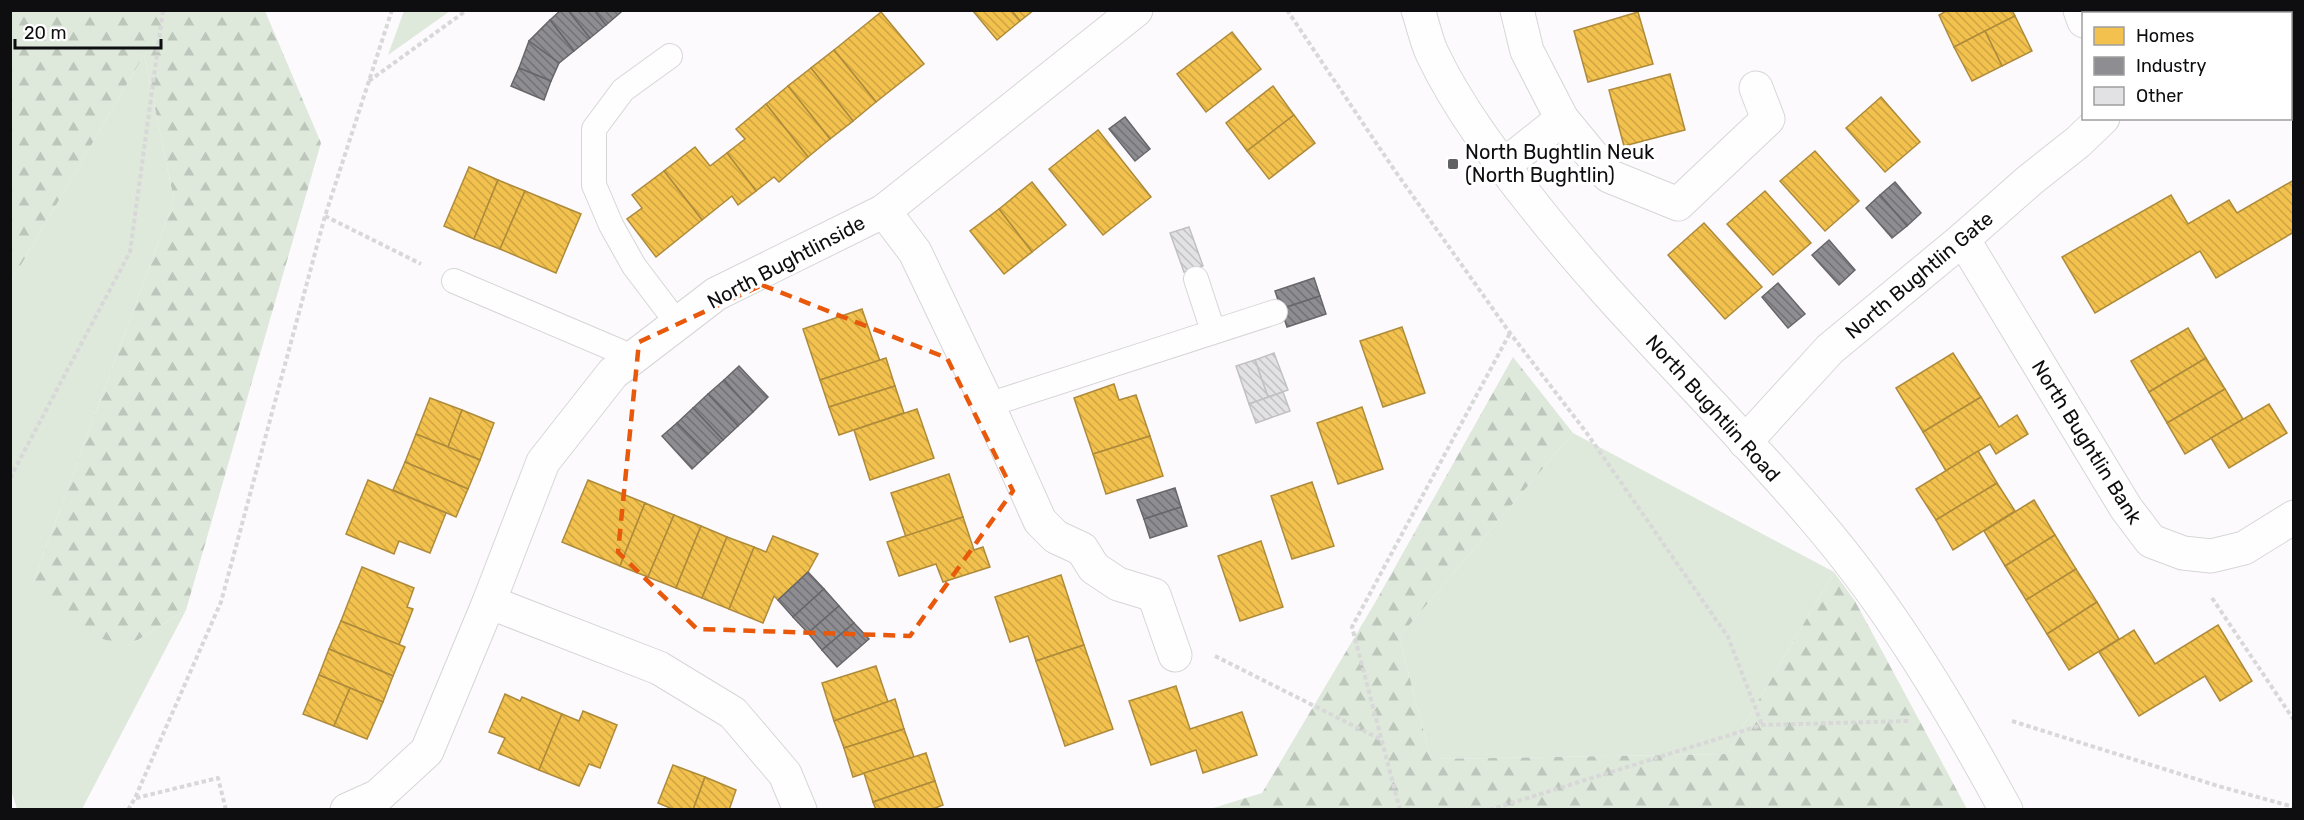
<svg xmlns="http://www.w3.org/2000/svg" width="2304" height="820" viewBox="0 0 2304 820" font-family="Rubik,sans-serif">
<defs>
<pattern id="forest-firs" width="22" height="20" patternUnits="userSpaceOnUse" patternTransform="scale(1.5)"><rect width="22" height="20" fill="#dee8db"/><path d="M5 1l3.5 6h-7zM16 11l3.5 6h-7z" fill="#bdc6bb"/></pattern>
<pattern id="homes-back-hatch" width="6" height="6" patternUnits="userSpaceOnUse" patternTransform="scale(1.5)"><rect width="6" height="6" fill="#f2c14e"/><path d="M-1 5l2 2M0 0l6 6M5-1l2 2" fill="none" stroke="#cea543"/></pattern>
<pattern id="industry-back-hatch" width="6" height="6" patternUnits="userSpaceOnUse" patternTransform="scale(1.5)"><rect width="6" height="6" fill="#8d8d92"/><path d="M-1 5l2 2M0 0l6 6M5-1l2 2" fill="none" stroke="#727276"/></pattern>
<pattern id="building-back-hatch" width="6" height="6" patternUnits="userSpaceOnUse" patternTransform="scale(1.5)"><rect width="6" height="6" fill="#e2e1e3"/><path d="M-1 5l2 2M0 0l6 6M5-1l2 2" fill="none" stroke="#c1c0c2"/></pattern>
</defs>
<rect width="100%" height="100%" fill="#fcfafd"/>
<!-- green -->
<g fill="#dee8db">
<polygon points="404,11 450,11 388,55"/>
<polygon points="144,55 174,200 32,585 128,646 186,610 82,809 17,809 11,790 11,282"/>
<polygon points="1573,433 1834,572 1727,754 1431,759 1399,637"/>
</g>
<!-- forest -->
<g fill="url(#forest-firs)">
<polygon points="11,10 265,11 321,143 186,610 128,646 70,630 32,585 174,200 144,55 11,282"/>
<polygon points="1513,357 1573,433 1399,637 1431,759 1727,754 1834,572 1855,601 1967,809 1210,809 1262,793 1376,601"/>
</g>
<!-- homes -->
<g fill="url(#homes-back-hatch)" stroke="#ae8b3b" stroke-width="1.5">
<polygon points="1011,10 1034,10 1020,21"/>
<polygon points="1011,10 1020,21 997,40 973,11"/>
<polygon points="1948,10 2012,10 2015,16 1954,47 1939,15"/>
<polygon points="881,12 924,64 876,102 834,50"/>
<polygon points="1638,12 1653,64 1588,82 1574,31"/>
<polygon points="2015,16 2032,51 2002,66 1985,31"/>
<polygon points="1985,31 2002,66 1972,81 1954,47"/>
<polygon points="1232,32 1261,69 1206,112 1177,74"/>
<polygon points="834,50 876,102 853,121 811,68"/>
<polygon points="811,68 853,121 830,139 788,86"/>
<polygon points="1670,74 1685,130 1624,146 1609,90"/>
<polygon points="788,86 830,139 808,157 766,104"/>
<polygon points="1273,86 1294,115 1247,151 1226,123"/>
<polygon points="1881,97 1920,142 1885,172 1846,128"/>
<polygon points="766,104 808,157 779,182 774,177 756,191 727,153 745,139 736,129"/>
<polygon points="1294,115 1315,143 1269,179 1247,151"/>
<polygon points="1098,130 1151,197 1103,235 1049,169"/>
<polygon points="695,147 710,166 727,153 756,191 738,205 732,196 702,220 664,171"/>
<polygon points="1815,151 1859,201 1825,231 1780,181"/>
<polygon points="469,167 498,180 474,239 444,226"/>
<polygon points="664,171 702,220 656,257 627,219 642,208 632,195"/>
<polygon points="498,180 525,191 500,249 474,239"/>
<polygon points="2294,180 2294,232 2216,278 2200,251 2095,313 2062,257 2171,195 2188,224 2229,200 2237,213"/>
<polygon points="1032,182 1066,225 1032,252 999,209"/>
<polygon points="525,191 581,214 556,273 500,249"/>
<polygon points="1765,191 1811,243 1773,275 1727,224"/>
<polygon points="999,209 1032,252 1004,274 970,231"/>
<polygon points="1704,223 1762,287 1725,319 1668,255"/>
<polygon points="862,309 880,361 820,380 803,329"/>
<polygon points="1402,327 1425,393 1383,407 1360,341"/>
<polygon points="2188,328 2206,358 2149,392 2131,361"/>
<polygon points="1953,353 1981,397 1923,432 1896,388"/>
<polygon points="886,358 895,386 829,407 820,380"/>
<polygon points="2206,358 2225,389 2167,423 2149,392"/>
<polygon points="1114,384 1119,400 1136,395 1150,436 1093,454 1074,398"/>
<polygon points="895,386 904,413 839,435 829,407"/>
<polygon points="2225,389 2243,419 2185,454 2167,423"/>
<polygon points="1981,397 1999,427 2017,415 2028,434 1996,454 1990,444 1946,471 1923,432"/>
<polygon points="430,398 462,410 448,447 416,434"/>
<polygon points="2269,404 2287,433 2229,468 2211,438"/>
<polygon points="1362,407 1383,469 1338,484 1317,423"/>
<polygon points="917,409 934,458 870,480 854,430"/>
<polygon points="462,410 494,423 480,460 448,447"/>
<polygon points="416,434 480,460 468,489 405,462"/>
<polygon points="1150,436 1163,476 1106,494 1093,454"/>
<polygon points="1978,451 1997,483 1936,520 1916,489"/>
<polygon points="405,462 468,489 456,517 393,490"/>
<polygon points="949,474 963,517 906,537 891,493"/>
<polygon points="368,480 446,513 430,553 399,541 394,554 346,534"/>
<polygon points="588,480 645,503 620,566 562,542"/>
<polygon points="1312,482 1334,546 1292,559 1271,496"/>
<polygon points="1997,483 2015,511 1953,550 1936,520"/>
<polygon points="2034,500 2055,535 2005,566 1984,531"/>
<polygon points="645,503 674,515 648,577 620,566"/>
<polygon points="674,515 701,526 676,588 648,577"/>
<polygon points="963,517 974,550 983,547 990,567 943,582 936,564 899,576 887,542"/>
<polygon points="701,526 727,537 702,598 676,588"/>
<polygon points="2055,535 2076,569 2026,600 2005,566"/>
<polygon points="773,536 818,554 808,572 778,600 774,596 763,623 729,609 754,547 766,552"/>
<polygon points="727,537 754,547 729,609 702,598"/>
<polygon points="1261,541 1283,607 1240,621 1218,556"/>
<polygon points="362,567 414,588 407,607 413,609 399,645 341,621"/>
<polygon points="2076,569 2097,602 2047,634 2026,600"/>
<polygon points="1061,575 1084,645 1036,661 1028,636 1010,642 995,597"/>
<polygon points="2097,602 2119,639 2069,670 2047,634"/>
<polygon points="341,621 405,647 393,676 329,649"/>
<polygon points="2218,625 2252,681 2220,701 2205,676 2139,716 2099,652 2134,630 2155,664"/>
<polygon points="1084,645 1113,729 1065,746 1036,661"/>
<polygon points="329,649 393,676 383,702 319,675"/>
<polygon points="876,666 888,702 834,721 822,683"/>
<polygon points="319,675 350,688 334,726 303,714"/>
<polygon points="1176,686 1190,729 1242,712 1257,755 1203,773 1196,750 1151,765 1129,701"/>
<polygon points="350,688 383,702 367,739 334,726"/>
<polygon points="505,694 520,701 522,697 562,714 539,770 498,753 505,738 489,732"/>
<polygon points="895,699 904,729 844,748 834,721"/>
<polygon points="583,711 617,725 600,768 589,764 579,786 539,770 562,714 579,721"/>
<polygon points="904,729 914,757 853,777 844,748"/>
<polygon points="926,753 935,781 873,802 864,773"/>
<polygon points="673,765 705,777 693,810 675,810 658,803"/>
<polygon points="705,777 736,790 729,810 693,810"/>
<polygon points="935,781 943,805 930,810 876,810 873,802"/>
</g>
<!-- industry -->
<g fill="url(#industry-back-hatch)" stroke="#67676b" stroke-width="1.5">
<polygon points="561,10 568,10 590,38 574,51 550,20"/>
<polygon points="568,10 594,10 606,25 590,38"/>
<polygon points="594,10 620,10 621,12 606,25"/>
<polygon points="550,20 574,51 559,63 529,41"/>
<polygon points="529,41 559,63 551,81 519,68"/>
<polygon points="519,68 551,81 544,100 511,86"/>
<polygon points="1125,117 1150,149 1135,161 1109,129"/>
<polygon points="1895,182 1921,213 1907,226 1880,195"/>
<polygon points="1880,195 1907,226 1892,238 1866,208"/>
<polygon points="1829,240 1855,270 1839,285 1812,255"/>
<polygon points="1314,278 1320,296 1281,309 1275,291"/>
<polygon points="1778,283 1805,314 1788,328 1762,297"/>
<polygon points="1320,296 1326,314 1287,327 1281,309"/>
<polygon points="739,366 768,397 753,412 724,380"/>
<polygon points="724,380 753,412 738,426 708,394"/>
<polygon points="708,394 738,426 723,440 693,408"/>
<polygon points="693,408 723,440 708,454 677,423"/>
<polygon points="677,423 708,454 692,469 662,436"/>
<polygon points="1175,488 1181,507 1144,519 1137,500"/>
<polygon points="1181,507 1187,526 1150,538 1144,519"/>
<polygon points="808,572 824,589 793,617 778,600"/>
<polygon points="824,589 839,606 808,633 793,617"/>
<polygon points="839,606 854,623 822,650 808,633"/>
<polygon points="854,623 869,639 837,667 822,650"/>
</g>
<!-- building -->
<g fill="url(#building-back-hatch)" stroke="#c1c0c2" stroke-width="1.5">
<polygon points="1189,227 1203,266 1184,272 1170,233"/>
<polygon points="1274,353 1288,390 1268,397 1255,360"/>
<polygon points="1255,360 1268,397 1249,404 1236,366"/>
<polygon points="1283,392 1290,411 1256,423 1249,404"/>
</g>
<g fill="none" stroke-linecap="round" stroke-linejoin="round">
<!-- lane casing -->
<g stroke="#d7d6d7" stroke-width="26">
<g id="lane">
<polyline points="670,56 623,90 594,129 594,185 611,225 634,266 678,324"/>
<polyline points="1196,279 1213,331"/>
<polyline points="454,281 633,357"/>
<polyline points="988,405 1275,312"/>
</g>
</g>
<!-- street casing -->
<g stroke="#d7d6d7" stroke-width="35">
<g id="street">
<path d="M 1418,10 C 1423,24 1426,40 1432,53 C 1458,108 1495,156 1532,203 C 1619,314 1722,410 1813,517 C 1890,606 1950,707 2006,810"/>
<polyline points="1517,10 1527,51 1562,119 1609,176 1678,204 1768,119 1756,88"/>
<polyline points="2080,10 2084,21"/>
<polyline points="2290,84 2294,85"/>
<polyline points="1503,166 1562,119"/>
<polyline points="884,211 915,252 988,405 1040,521 1056,537 1082,549 1094,568 1118,584 1154,595 1175,655"/>
<polyline points="1963,239 2126,508 2151,541 2183,553 2211,556 2244,548 2294,517"/>
<polyline points="1745,442 1830,349 1963,239 2030,180 2078,142 2103,118"/>
<polyline points="489,602 659,668 733,713 785,774 800,810"/>
<polyline points="347,810 378,796 427,751 489,602 543,462 613,373 716,294 884,211 1136,10"/>
</g>
</g>
<!-- path -->
<g stroke="#d8d8d8" stroke-width="4" stroke-dasharray="4.5 3" stroke-linecap="butt">
<polyline points="1287,10 1393,168 1510,333 1586,432 1728,637 1762,725"/>
<polyline points="369,81 467,10"/>
<polyline points="325,216 421,264"/>
<polyline points="10,478 130,252 163,10"/>
<polyline points="2212,598 2294,720"/>
<polyline points="1215,656 1382,740"/>
<polyline points="2012,721 2218,786 2294,807"/>
<polyline points="136,798 218,778 226,810"/>
<polyline points="128,810 135,798 221,602 325,216 392,10"/>
<polyline points="1400,810 1352,627 1510,333"/>
<polyline points="1489,810 1762,725 1908,721"/>
</g>
<!-- lane -->
<use href="#lane" stroke="#fffeff" stroke-width="24"/>
<!-- street -->
<use href="#street" stroke="#fffeff" stroke-width="33"/>
</g>
<!-- marked area -->
<path fill="none" stroke="#e8590c" stroke-width="4.5" stroke-dasharray="12 8" stroke-linejoin="round" d="M 762,285 L 947,358 L 1013,491 L 910,636 L 697,629 L 618,552 L 639,342 Z"/>
<!-- markers -->
<rect fill="#616062" stroke="#fff" stroke-width="2" x="1447" y="158" width="12" height="12" rx="3"/>
<g text-anchor="middle" stroke-width="6" stroke-linejoin="round" paint-order="stroke">
<!-- poi labels -->
<g font-size="20" fill="#0e0d0f" stroke="#fff" text-anchor="start">
<text x="1465" y="159">North Bughtlin Neuk<tspan x="1465" dy="23">(North Bughtlin)</tspan></text>
</g>
<!-- street labels -->
<g font-size="20" fill="#0e0d0f" stroke="#fff">
<text transform="translate(786 262) rotate(-28)" y="7">North Bughtlinside</text>
<text transform="translate(1919 275) rotate(-40)" y="7">North Bughtlin Gate</text>
<text transform="translate(1713 408) rotate(48)" y="7">North Bughtlin Road</text>
<text transform="translate(2087 442) rotate(58)" y="7">North Bughtlin Bank</text>
</g>
</g>
<!-- border -->
<rect width="2304" height="820" fill="none" stroke="#0e0d0f" stroke-width="24"/>
<!-- legend -->
<rect x="2082" y="12" width="210" height="108" fill="#ffffff" stroke="#9f9e9f" stroke-width="1.5"/>
<rect x="2094" y="27" width="30" height="18" fill="#f2c14e" stroke="#9f9e9f" stroke-width="1.5"/>
<text x="2136" y="42" font-size="18" fill="#0e0d0f">Homes</text>
<rect x="2094" y="57" width="30" height="18" fill="#8d8d92" stroke="#9f9e9f" stroke-width="1.5"/>
<text x="2136" y="72" font-size="18" fill="#0e0d0f">Industry</text>
<rect x="2094" y="87" width="30" height="18" fill="#e2e1e3" stroke="#9f9e9f" stroke-width="1.5"/>
<text x="2136" y="102" font-size="18" fill="#0e0d0f">Other</text>
<!-- scale -->
<path d="M15 39v9h146v-9" fill="none" stroke="#0e0d0f" stroke-width="3"/>
<text x="24" y="39" font-size="18" fill="#0e0d0f" stroke="#ffffff" stroke-width="4.5" paint-order="stroke">20 m</text>
</svg>
